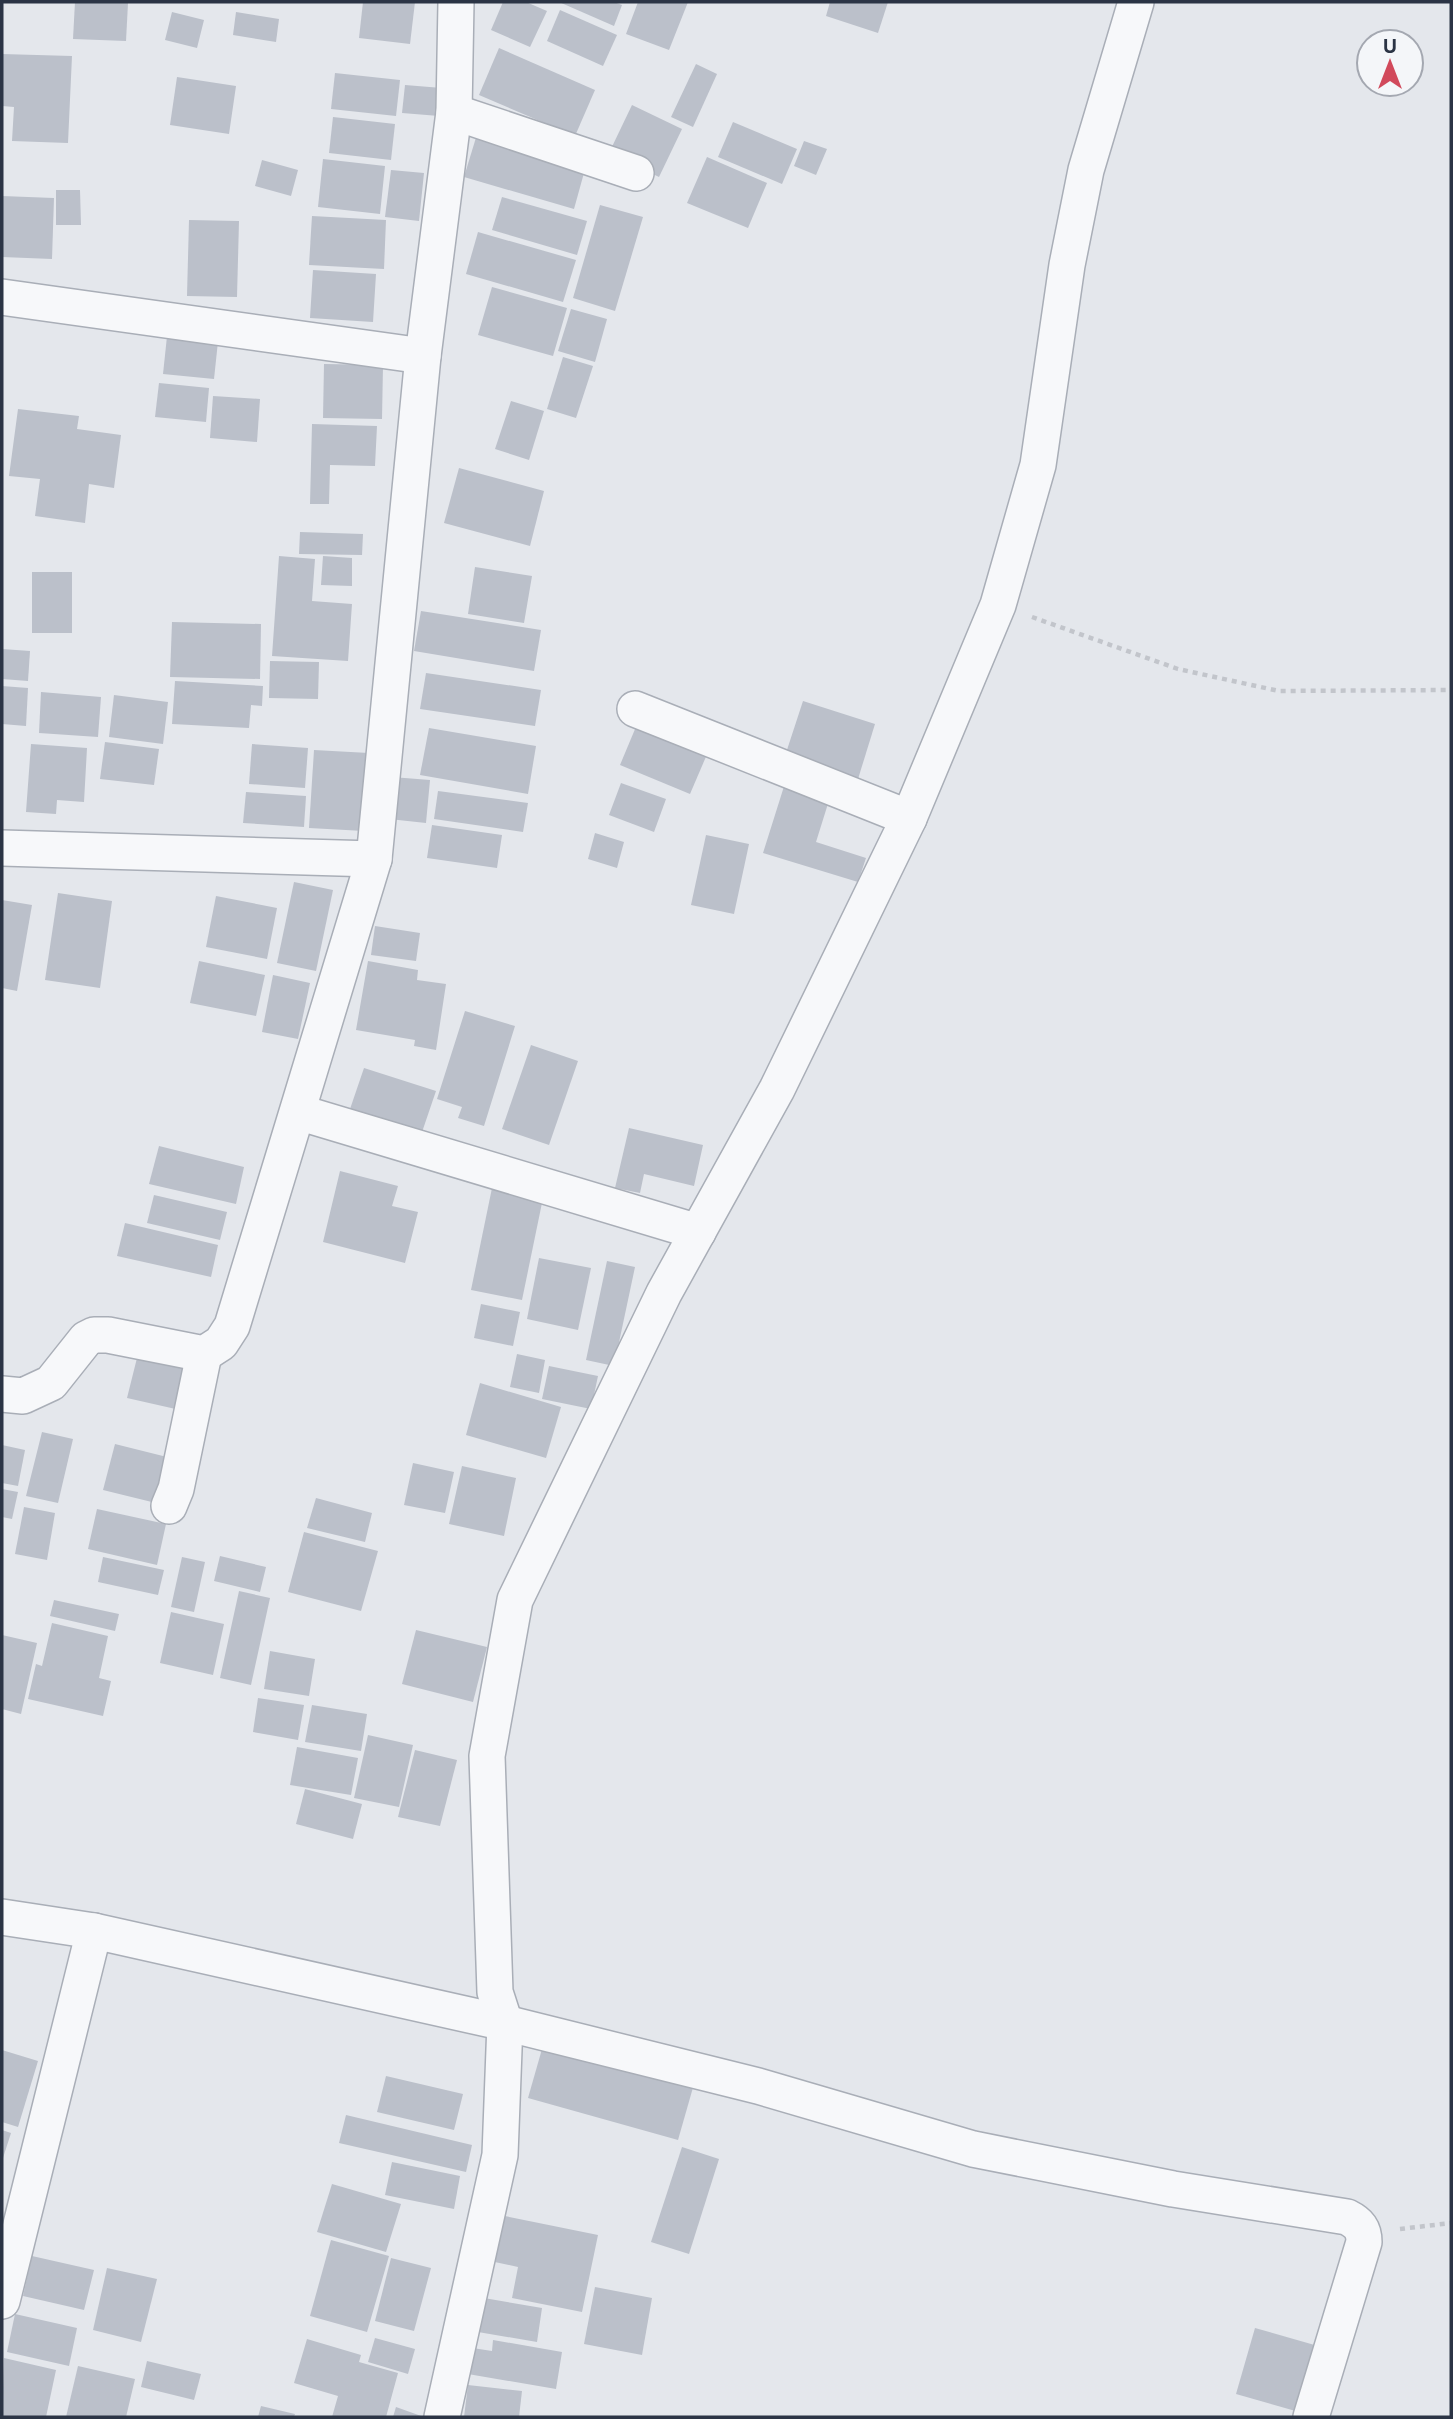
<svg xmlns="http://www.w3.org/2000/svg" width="1453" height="2419" viewBox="0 0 1453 2419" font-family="Inter,sans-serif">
<rect width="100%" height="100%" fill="#e4e7ec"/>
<!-- building -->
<g fill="#bbc0ca">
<polygon points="75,2 128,3 126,41 73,39"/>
<polygon points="363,2 415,2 410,44 359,38"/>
<polygon points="503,2 526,2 547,11 530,47 491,30"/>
<polygon points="559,2 614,2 622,5 614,26"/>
<polygon points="638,2 688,2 669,50 626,34"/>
<polygon points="830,2 888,2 878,33 826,16"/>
<polygon points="560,10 617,35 603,66 547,41"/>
<polygon points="172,12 204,20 197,48 165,40"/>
<polygon points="236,12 279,19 276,42 233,35"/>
<polygon points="499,48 595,90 575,136 479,95"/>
<polygon points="2,54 72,56 68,143 12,141 14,107 2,106"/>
<polygon points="696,64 717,74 693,127 671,117"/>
<polygon points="335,73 400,80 396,116 331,109"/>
<polygon points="177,77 236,86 229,134 170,125"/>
<polygon points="405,85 442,88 439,116 402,113"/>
<polygon points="632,105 682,129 659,177 609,153"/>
<polygon points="333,117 395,124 391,160 329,153"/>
<polygon points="733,122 797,149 782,184 718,157"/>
<polygon points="478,131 587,162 574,209 464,177"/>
<polygon points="804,141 827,149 816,175 794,166"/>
<polygon points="707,157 767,183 748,228 687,203"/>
<polygon points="323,159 385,166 380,214 318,207"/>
<polygon points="262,160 298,170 291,196 255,186"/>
<polygon points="391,170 424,173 419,221 385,217"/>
<polygon points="56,190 80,190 81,225 56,225"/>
<polygon points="2,196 54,198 52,259 2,257"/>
<polygon points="502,197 587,221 577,255 492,230"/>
<polygon points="600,205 643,217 615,311 573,298"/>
<polygon points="312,216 386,220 384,269 309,265"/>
<polygon points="189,220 239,221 237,297 187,296"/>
<polygon points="478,232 576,260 563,302 466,274"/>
<polygon points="313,270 376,274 373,322 310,318"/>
<polygon points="492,287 567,308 553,356 478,335"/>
<polygon points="571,309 607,319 595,362 558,351"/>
<polygon points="168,327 219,332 214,379 163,374"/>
<polygon points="563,357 593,366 576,418 547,409"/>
<polygon points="324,364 383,365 382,419 323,418"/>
<polygon points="159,383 209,388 206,422 155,417"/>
<polygon points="213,396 260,399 257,442 210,438"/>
<polygon points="511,401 544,411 529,460 495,449"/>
<polygon points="18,409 79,416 77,429 121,435 114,488 89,484 85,523 35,516 40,479 9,476"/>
<polygon points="312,424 377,426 375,466 330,465 329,504 310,504"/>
<polygon points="459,468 544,491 530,546 444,523"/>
<polygon points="300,532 363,534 362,555 299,554"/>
<polygon points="279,556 315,559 312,601 352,604 348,661 272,656"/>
<polygon points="323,556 352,558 352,586 321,585"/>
<polygon points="475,567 532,576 524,623 468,614"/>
<rect x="32" y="572" width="40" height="61"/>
<polygon points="421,611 541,630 534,671 414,651"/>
<polygon points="172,622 261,624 260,679 170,677"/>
<polygon points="2,649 30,651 28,681 2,679"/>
<polygon points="270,661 319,662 318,699 269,698"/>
<polygon points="426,673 541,690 535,726 420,709"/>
<polygon points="175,681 263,686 262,706 251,705 249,728 172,724"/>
<polygon points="2,686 28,688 26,726 2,724"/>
<polygon points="41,692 101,697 98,737 39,733"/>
<polygon points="114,695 168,702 163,744 109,737"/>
<polygon points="803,701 875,724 858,779 785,756"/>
<polygon points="638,722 708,752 690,794 620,765"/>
<polygon points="429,728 536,746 528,794 420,775"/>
<polygon points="105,742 159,749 154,785 100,779"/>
<polygon points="31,744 87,748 84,802 57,800 56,814 26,812"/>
<polygon points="252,744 308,748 305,788 249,784"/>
<polygon points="314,750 369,753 364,831 309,828"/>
<polygon points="392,777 430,780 426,823 389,819"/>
<polygon points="786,780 831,794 816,842 866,858 858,882 763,853"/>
<polygon points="621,783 666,799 654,832 609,815"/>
<polygon points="438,791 528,803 523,832 434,819"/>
<polygon points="246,792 306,796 304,827 243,823"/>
<polygon points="432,825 502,835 497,868 427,858"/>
<polygon points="595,833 624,842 617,868 588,859"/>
<polygon points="706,835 749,844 734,914 691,905"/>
<polygon points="294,882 333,890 316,971 277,963"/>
<polygon points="58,893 112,901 100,988 45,980"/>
<polygon points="216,896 277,908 267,959 206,947"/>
<polygon points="2,900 32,905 17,991 2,988"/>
<polygon points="375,926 420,933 416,961 371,955"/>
<polygon points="199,961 265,975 256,1016 190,1003"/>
<polygon points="368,961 418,970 417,980 446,984 436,1050 414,1046 415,1040 356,1030"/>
<polygon points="273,975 310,983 298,1039 262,1032"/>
<polygon points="465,1011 515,1026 484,1126 458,1118 462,1107 437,1099"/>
<polygon points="531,1045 578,1061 549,1145 502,1129"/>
<polygon points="364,1068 436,1091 421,1135 349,1112"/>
<polygon points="629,1128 703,1145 694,1186 644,1174 640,1193 615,1188"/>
<polygon points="159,1146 244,1167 236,1204 149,1184"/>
<polygon points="340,1171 398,1186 392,1206 418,1212 405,1263 323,1242"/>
<polygon points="492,1188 543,1198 522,1300 471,1290"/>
<polygon points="154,1195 227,1212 220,1240 147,1223"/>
<polygon points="125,1223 218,1245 211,1277 117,1256"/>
<polygon points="539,1258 591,1268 578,1330 527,1319"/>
<polygon points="607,1261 635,1267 614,1366 586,1360"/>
<polygon points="481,1304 520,1312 513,1346 474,1338"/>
<polygon points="141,1342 194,1355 180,1410 127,1398"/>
<polygon points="517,1354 545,1360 539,1393 510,1387"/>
<polygon points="549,1366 598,1376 591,1409 542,1399"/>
<polygon points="480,1383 561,1407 546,1458 466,1435"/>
<polygon points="42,1432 73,1439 58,1503 26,1496"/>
<polygon points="115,1444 175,1459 164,1505 103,1490"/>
<polygon points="2,1445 25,1450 18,1486 2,1483"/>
<polygon points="413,1463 454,1472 445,1513 404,1505"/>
<polygon points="462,1466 516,1478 504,1536 449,1524"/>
<polygon points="2,1489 18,1492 12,1519 2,1517"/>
<polygon points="316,1498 372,1513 365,1542 307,1528"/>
<polygon points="24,1507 55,1513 47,1560 15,1554"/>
<polygon points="97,1509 166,1524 157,1565 88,1549"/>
<polygon points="304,1532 378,1551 361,1611 288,1592"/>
<polygon points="220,1556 266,1567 260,1592 214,1581"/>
<polygon points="103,1557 164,1570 158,1595 98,1582"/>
<polygon points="182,1557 205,1562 194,1612 171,1607"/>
<polygon points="239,1591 270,1598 251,1685 220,1678"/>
<polygon points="54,1600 119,1614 115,1631 50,1616"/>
<polygon points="171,1612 224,1624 213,1675 160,1663"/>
<polygon points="52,1623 108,1636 99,1678 111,1681 103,1716 28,1699 36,1664 42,1666"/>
<polygon points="416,1630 487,1647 473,1702 402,1684"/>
<polygon points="2,1635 37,1643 21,1714 2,1709"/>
<polygon points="270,1651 315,1659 309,1696 264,1689"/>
<polygon points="258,1698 304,1705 298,1740 253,1732"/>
<polygon points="312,1705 367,1714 361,1751 305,1742"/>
<polygon points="368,1735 413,1745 399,1807 354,1798"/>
<polygon points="297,1747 358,1758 351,1795 290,1785"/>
<polygon points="415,1750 457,1760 440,1826 398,1817"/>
<polygon points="305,1789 362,1804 353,1839 296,1824"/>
<polygon points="546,2035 696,2077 678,2140 528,2098"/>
<polygon points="2,2050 38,2061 18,2127 2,2122"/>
<polygon points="386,2076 463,2094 454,2130 377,2112"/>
<polygon points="346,2115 472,2145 466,2172 339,2143"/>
<polygon points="2,2130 11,2133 2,2161"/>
<polygon points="682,2147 719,2159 689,2254 651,2242"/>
<polygon points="392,2162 460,2176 454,2209 385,2195"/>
<polygon points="332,2184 401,2204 386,2252 317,2232"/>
<polygon points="500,2215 598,2235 582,2312 512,2298 518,2267 490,2261"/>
<polygon points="331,2240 389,2256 367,2332 310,2316"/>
<polygon points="32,2256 94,2270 84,2310 23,2296"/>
<polygon points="391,2258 431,2268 414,2331 375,2321"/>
<polygon points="107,2268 157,2279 141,2342 93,2330"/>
<polygon points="595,2287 652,2298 642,2355 584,2344"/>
<polygon points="484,2298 542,2308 537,2342 478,2332"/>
<polygon points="15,2314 77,2328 69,2366 7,2352"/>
<polygon points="1255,2328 1325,2348 1306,2414 1236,2394"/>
<polygon points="375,2338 415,2349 408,2374 368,2362"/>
<polygon points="307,2339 361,2355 359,2362 398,2373 386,2417 332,2417 338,2396 294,2383"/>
<polygon points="493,2340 562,2352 556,2389 462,2373 466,2347 492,2351"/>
<polygon points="4,2358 56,2370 46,2417 2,2417"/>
<polygon points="147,2361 201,2374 194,2400 141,2387"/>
<polygon points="78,2366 135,2379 126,2417 66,2417"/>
<polygon points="468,2385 522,2391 519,2417 464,2417"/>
<polygon points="261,2406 295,2414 294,2417 258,2417"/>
<polygon points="396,2407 424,2417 393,2417"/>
</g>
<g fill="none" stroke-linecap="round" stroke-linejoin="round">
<!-- minor casing -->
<g stroke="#a9aeb7" stroke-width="38">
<g id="minor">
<polyline points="454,112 636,173"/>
<polyline points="2,297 423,356"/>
<polyline points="635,709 909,818"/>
<polyline points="2,848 374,859"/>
<polyline points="298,1112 698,1232"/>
<polyline points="2,1394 23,1396 51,1383 86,1339 94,1335 108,1335 204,1354 221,1343 232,1326 374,859 423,356 454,112 456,2"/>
<polyline points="169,1506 176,1489 204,1354"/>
<path d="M 2,1917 L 94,1931 L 505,2023 L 758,2086 L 973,2149 L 1173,2189 L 1347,2217 C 1359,2223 1364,2229 1364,2242 L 1311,2417"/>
<polyline points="2,2301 94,1931"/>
<polyline points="442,2417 500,2155 505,2023 495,1992 487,1756 515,1600 664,1293 777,1089 909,818 998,605 1038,465 1067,265 1086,170 1136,2"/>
</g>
</g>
<!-- path -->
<g stroke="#c2c5cb" stroke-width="4.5" stroke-dasharray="5 5" stroke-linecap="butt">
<polyline points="1032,617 1178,669 1279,691 1451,690"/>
<polyline points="1400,2229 1451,2223"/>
</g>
<!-- minor -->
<use href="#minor" stroke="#f7f8fa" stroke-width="35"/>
</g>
<!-- border -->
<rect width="1453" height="2419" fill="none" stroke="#2b3445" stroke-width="7"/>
<!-- north arrow -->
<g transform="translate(1390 63)"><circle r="33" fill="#f4f6f9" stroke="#a4a8b1" stroke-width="2"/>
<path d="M0-5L12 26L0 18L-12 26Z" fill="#d1495b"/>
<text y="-10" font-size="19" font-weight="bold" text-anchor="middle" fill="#2b3445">U</text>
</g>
</svg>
